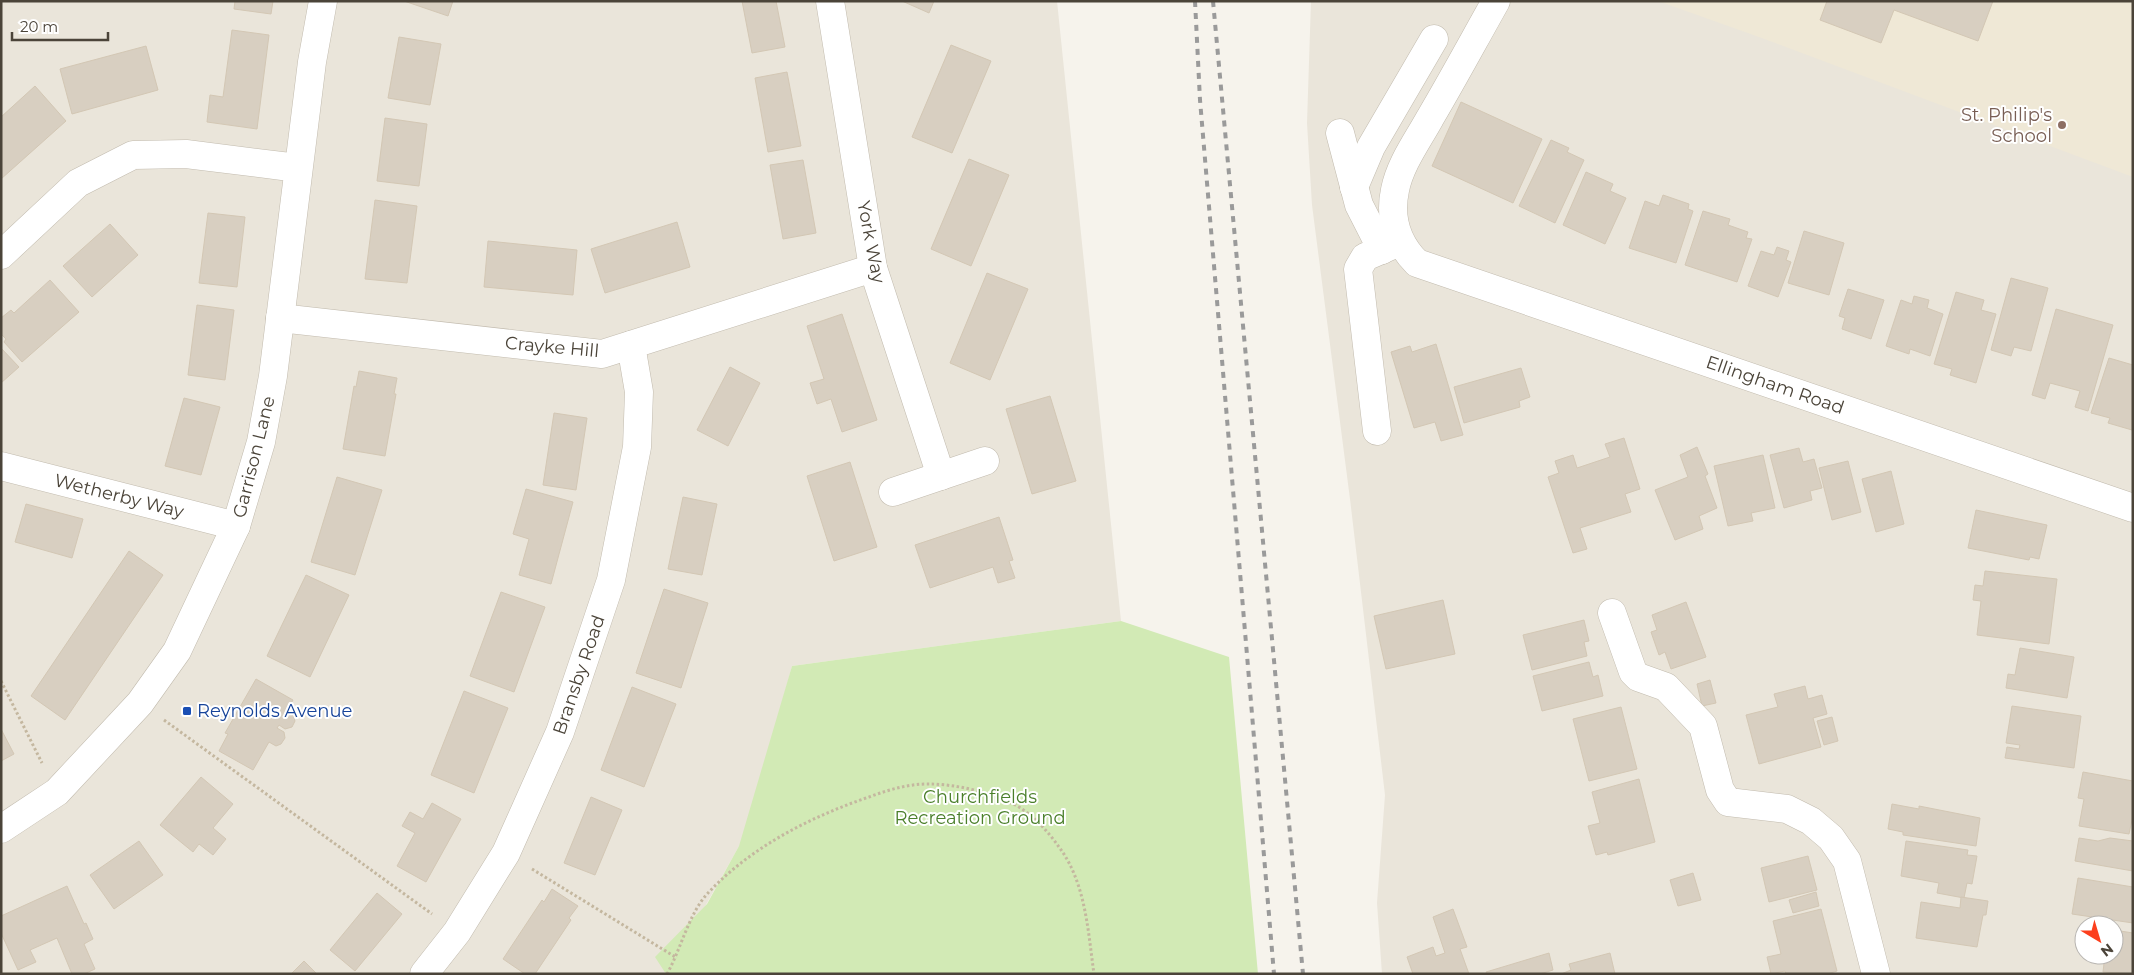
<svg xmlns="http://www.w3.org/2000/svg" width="2134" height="975" viewBox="0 0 2134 975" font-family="Montserrat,sans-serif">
<rect width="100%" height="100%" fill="#f6f3ec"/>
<!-- residential -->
<g fill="#eae5da" fill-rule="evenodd">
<polygon points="1,1 1057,1 1121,621 792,666 747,832 667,974 1,974"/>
<path d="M 1311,1 L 2133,1 L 2133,974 L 1382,974 L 1377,903 L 1385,795 L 1350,499 L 1312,205 L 1307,123 ZM 2084,925 L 2114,925 L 2114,955 L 2084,955 Z"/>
</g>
<!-- education -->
<polygon fill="#efe8d6" points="1658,1 2133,1 2133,177 1759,37"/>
<!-- green -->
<polygon fill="#d2eab5" points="1121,621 1229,657 1258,974 666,974 655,957 707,904 739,846 792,666"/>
<!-- building -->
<g fill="#d8cfc1" stroke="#d3c7b4">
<polygon points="235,1 273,1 271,14 234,9"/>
<polygon points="404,1 453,1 448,16"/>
<polygon points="742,1 776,1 785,47 752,53"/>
<polygon points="902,1 934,1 929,13"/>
<polygon points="1827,1 1993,1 1978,41 1894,10 1881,43 1820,20"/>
<polygon points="232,30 269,35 257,129 207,122 210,95 223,97"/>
<polygon points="399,37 441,44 430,105 388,98"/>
<polygon points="951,45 991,61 952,153 912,137"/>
<polygon points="146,46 158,90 72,114 60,69"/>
<polygon points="787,72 801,146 768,152 755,78"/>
<polygon points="35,86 66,121 1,179 1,117"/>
<polygon points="1461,102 1542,139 1513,203 1432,166"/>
<polygon points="385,118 427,124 419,186 377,181"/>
<polygon points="1551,140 1569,148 1567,152 1584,160 1555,223 1519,206"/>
<polygon points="969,159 1009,175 971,266 931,249"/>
<polygon points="803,160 816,233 783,239 770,165"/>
<polygon points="1586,172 1613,184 1610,191 1626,198 1605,244 1563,225"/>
<polygon points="1663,195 1689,204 1688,209 1693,211 1676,263 1629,248 1645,201 1659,206"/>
<polygon points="375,200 417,206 407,283 365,279"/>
<polygon points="1703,211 1730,219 1728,225 1748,232 1746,238 1752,239 1737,282 1685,265"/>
<polygon points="208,213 245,217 237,287 199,283"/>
<polygon points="677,222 690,267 605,293 591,249"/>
<polygon points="110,224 138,255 92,297 63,266"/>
<polygon points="1804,231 1844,243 1829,295 1788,283"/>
<polygon points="488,241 577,250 573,295 484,287"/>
<polygon points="1777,247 1789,251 1786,260 1791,262 1778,297 1748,286 1761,251 1774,255"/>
<polygon points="987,273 1028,289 990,380 950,363"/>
<polygon points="2011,278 2048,288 2031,351 2014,347 2011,356 1991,350"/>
<polygon points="50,280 79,312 22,362 4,342 6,339 1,334 1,318 11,310 14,313"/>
<polygon points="1848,289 1884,300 1871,339 1842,329 1845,318 1839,316"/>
<polygon points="1956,292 1984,300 1981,310 1996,314 1976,383 1950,375 1952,369 1934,364"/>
<polygon points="1914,296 1929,300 1927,308 1943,314 1930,356 1910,349 1909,354 1886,346 1901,300 1912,304"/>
<polygon points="197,305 234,310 225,380 188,375"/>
<polygon points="2056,309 2113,325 2088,411 2075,407 2080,391 2050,383 2045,399 2032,395"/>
<polygon points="842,314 877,420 842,432 831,399 817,404 810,383 824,379 807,326"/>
<polygon points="1436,344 1463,435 1441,441 1435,422 1414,428 1391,352 1410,346 1412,352"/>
<polygon points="1,348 19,367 1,383"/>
<polygon points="2109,358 2133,365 2132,430 2108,423 2110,418 2091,413"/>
<polygon points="730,367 760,383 728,446 697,430"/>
<polygon points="1521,368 1530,397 1519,401 1520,407 1464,423 1454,387"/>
<polygon points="359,371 397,378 394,394 396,394 385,456 343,449 354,386 356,387"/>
<polygon points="1050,396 1076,481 1032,494 1006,409"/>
<polygon points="184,398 220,407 201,475 165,466"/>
<polygon points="554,413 587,418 576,490 543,485"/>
<polygon points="1624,438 1640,489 1625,494 1631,512 1580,528 1587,549 1573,553 1548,477 1559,473 1555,461 1573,455 1577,468 1610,457 1605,444"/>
<polygon points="1697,447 1708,474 1705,476 1717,508 1699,516 1703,529 1675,540 1655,490 1688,477 1680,455"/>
<polygon points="1799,448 1803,462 1814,459 1822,488 1810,491 1812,500 1784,508 1770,455"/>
<polygon points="1763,455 1775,508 1751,513 1753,521 1728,526 1714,466"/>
<polygon points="1848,461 1861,512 1832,520 1819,468"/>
<polygon points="850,462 877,547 834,561 807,476"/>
<polygon points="1891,471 1904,524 1876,532 1862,479"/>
<polygon points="337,477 382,490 355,575 311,562"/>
<polygon points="526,489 573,502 551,584 519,575 529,539 513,534"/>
<polygon points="683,497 717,504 702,575 668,569"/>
<polygon points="26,504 83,519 72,558 15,542"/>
<polygon points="1976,510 2047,525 2039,559 2030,557 2029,560 1968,548"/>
<polygon points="999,517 1013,560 1009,561 1015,578 998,583 993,567 930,588 915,545"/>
<polygon points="129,551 163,575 65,720 31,696"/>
<polygon points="1985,571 2057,579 2049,644 1977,635 1981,601 1973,600 1975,585 1983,586"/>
<polygon points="306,575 349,595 310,677 267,656"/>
<polygon points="664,589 708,603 681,688 636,673"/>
<polygon points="501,592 545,607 514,692 470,676"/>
<polygon points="1443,600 1455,654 1386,669 1374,616"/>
<polygon points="1686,602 1706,657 1671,669 1665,652 1659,655 1651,632 1657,630 1652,615"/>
<polygon points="1584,620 1589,641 1584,642 1587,656 1532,670 1523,635"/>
<polygon points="2020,648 2074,657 2067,698 2006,688 2008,674 2015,675"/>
<polygon points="1589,662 1593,677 1598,675 1603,696 1542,711 1533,676"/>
<polygon points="256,679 293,700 287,711 293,715 295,721 292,727 285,729 279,725 277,728 284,732 285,738 281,744 276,746 269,742 253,770 219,751 228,734 225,733"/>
<polygon points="1710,680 1716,703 1702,706 1697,684"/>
<polygon points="1805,686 1808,699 1822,695 1827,714 1813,718 1821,747 1759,764 1746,715 1778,707 1774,694"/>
<polygon points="632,687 676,704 644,787 601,770"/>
<polygon points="464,691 508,708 474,793 431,775"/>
<polygon points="2012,706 2081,716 2074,768 2005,758 2007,747 2019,749 2020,745 2006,743"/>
<polygon points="1621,707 1637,769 1589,781 1573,719"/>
<polygon points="1832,717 1838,741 1824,745 1817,721"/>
<polygon points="1,729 14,754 1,761"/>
<polygon points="2083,772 2133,781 2133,815 2129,834 2079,826 2084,799 2078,798"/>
<polygon points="201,777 233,804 213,828 226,839 213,855 199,844 193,852 160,825"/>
<polygon points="1639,779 1655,842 1608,855 1607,852 1596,855 1588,826 1600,823 1592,792"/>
<polygon points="591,797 622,810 595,875 564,863"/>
<polygon points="432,803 461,819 426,882 397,866 415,833 402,826 410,812 423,819"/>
<polygon points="1892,804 1919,809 1919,806 1980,818 1976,846 1903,835 1903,832 1888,829"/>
<polygon points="2079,838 2098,841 2110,838 2133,841 2133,871 2075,861"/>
<polygon points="139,841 163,875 114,909 90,875"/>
<polygon points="1906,841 1968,850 1967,855 1977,856 1972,884 1967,883 1964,898 1937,893 1939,883 1901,876"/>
<polygon points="1808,856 1817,890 1769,902 1761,868"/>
<polygon points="1693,873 1701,900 1678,906 1670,880"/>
<polygon points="2078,878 2133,887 2133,923 2072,914"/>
<polygon points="67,886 84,924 86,923 93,939 84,944 95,969 84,974 72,974 57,938 30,950 36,962 18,970 1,933 1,916"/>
<polygon points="552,889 578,906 569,918 571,920 535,974 525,974 503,959 542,900 544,902"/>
<polygon points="1816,892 1819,906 1793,913 1789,900"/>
<polygon points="377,893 402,914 355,971 330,950"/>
<polygon points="1961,897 1988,901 1986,915 1983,915 1977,947 1916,938 1921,902 1960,908"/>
<polygon points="1453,909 1467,947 1460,949 1469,974 1413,974 1407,957 1433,947 1436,956 1445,953 1433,917"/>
<polygon points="1821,909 1837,971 1827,974 1786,974 1785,971 1771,974 1767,957 1781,954 1773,921"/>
<polygon points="2114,930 2133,933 2133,974 2103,972 2105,955 2114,955"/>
<polygon points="1549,953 1553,970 1540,974 1487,974 1486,972"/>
<polygon points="1610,953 1615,974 1561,974 1571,970 1569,964"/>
<polygon points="304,961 317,974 291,974"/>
</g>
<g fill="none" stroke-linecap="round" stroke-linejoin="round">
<!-- minor casing -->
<g stroke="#c2bbae" stroke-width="29">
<g id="minor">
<polyline points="830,1 873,268 941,476"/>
<path d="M 1496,1 C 1474,40 1453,79 1430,118 C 1418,140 1400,164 1395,190 C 1389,218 1397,243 1417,263 L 2133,508"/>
<polyline points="1340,133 1359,205 1382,250"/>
<polyline points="1354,187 1371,147 1434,39"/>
<polyline points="1,255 78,183 133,155 186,154 298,168"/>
<polyline points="280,318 602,354 873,268"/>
<polyline points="1377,431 1358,269 1365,257 1400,242"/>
<polyline points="1,466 236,526"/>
<polyline points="893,492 985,461"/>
<polyline points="1612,613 1633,672 1638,677 1666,687 1703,726 1720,790 1728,802 1787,809 1811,821 1831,838 1847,861 1876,974"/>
<polyline points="1,829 57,792 140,703 177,651 236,526 261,442 273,376 312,62 323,1"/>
<polyline points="424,974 457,932 506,853 560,732 611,580 637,447 639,392 631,345"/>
</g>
</g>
<!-- path -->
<g stroke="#c4b79f" stroke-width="3" stroke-dasharray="2.5 2.5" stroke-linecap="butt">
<polyline points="1,681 42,763"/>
<polyline points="164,720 432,914"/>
<polyline points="532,869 677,958"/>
<path d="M 667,974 C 681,949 689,913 708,893 C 751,847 810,817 869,797 C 888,790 907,784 928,784 C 954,784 985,791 1009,802 C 1029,810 1047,830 1059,847 C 1086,883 1088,932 1094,974"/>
</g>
<!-- minor -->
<use href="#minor" stroke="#fff" stroke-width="28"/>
<!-- rail -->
<g stroke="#9a9a9a" stroke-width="4" stroke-dasharray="6 6" stroke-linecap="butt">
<polyline points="1195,1 1200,100 1274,974"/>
<polyline points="1213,1 1303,974"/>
</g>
</g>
<!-- markers -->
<circle fill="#8d6e63" stroke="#fff" stroke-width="2" cx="2062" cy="125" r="5"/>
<rect fill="#1a4fb4" stroke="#fff" stroke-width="2" x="182" y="706" width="10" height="10" rx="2.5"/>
<g text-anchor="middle" stroke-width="4" stroke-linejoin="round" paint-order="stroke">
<!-- education labels -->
<g font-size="18" fill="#785e54" stroke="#fff" text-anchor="end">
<text x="2052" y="121">St. Philip's<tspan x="2052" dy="21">School</tspan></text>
</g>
<!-- street labels -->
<g font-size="18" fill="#4b4439" stroke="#fff">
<text transform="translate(871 242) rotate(79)" y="6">York Way</text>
<text transform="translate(552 347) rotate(5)" y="6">Crayke Hill</text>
<text transform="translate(1775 385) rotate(19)" y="6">Ellingham Road</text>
<text transform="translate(254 457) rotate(-76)" y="6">Garrison Lane</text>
<text transform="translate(119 496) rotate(14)" y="6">Wetherby Way</text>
<text transform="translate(579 675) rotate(-71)" y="6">Bransby Road</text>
</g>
<!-- transit labels -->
<g font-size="18" fill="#164399" stroke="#fff" text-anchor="start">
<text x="197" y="717">Reynolds Avenue</text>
</g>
<!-- park labels -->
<g font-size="18" fill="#4a7f2a" stroke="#fff">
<text x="980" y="803">Churchfields<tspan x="980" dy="21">Recreation Ground</tspan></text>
</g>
</g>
<!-- border -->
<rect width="2134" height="975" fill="none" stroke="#4b4439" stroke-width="5"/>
<!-- north arrow -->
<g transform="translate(2099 940) rotate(142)"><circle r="24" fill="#ffffff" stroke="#b7b4b0"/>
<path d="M0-4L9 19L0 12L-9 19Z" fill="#fc3f1d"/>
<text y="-8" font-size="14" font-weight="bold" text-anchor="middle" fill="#4b4439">N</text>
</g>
<!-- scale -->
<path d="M12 32v8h96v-8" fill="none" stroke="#4b4439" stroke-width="2.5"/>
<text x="20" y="32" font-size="15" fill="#4b4439" stroke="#ffffff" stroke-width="4" paint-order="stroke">20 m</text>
</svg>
